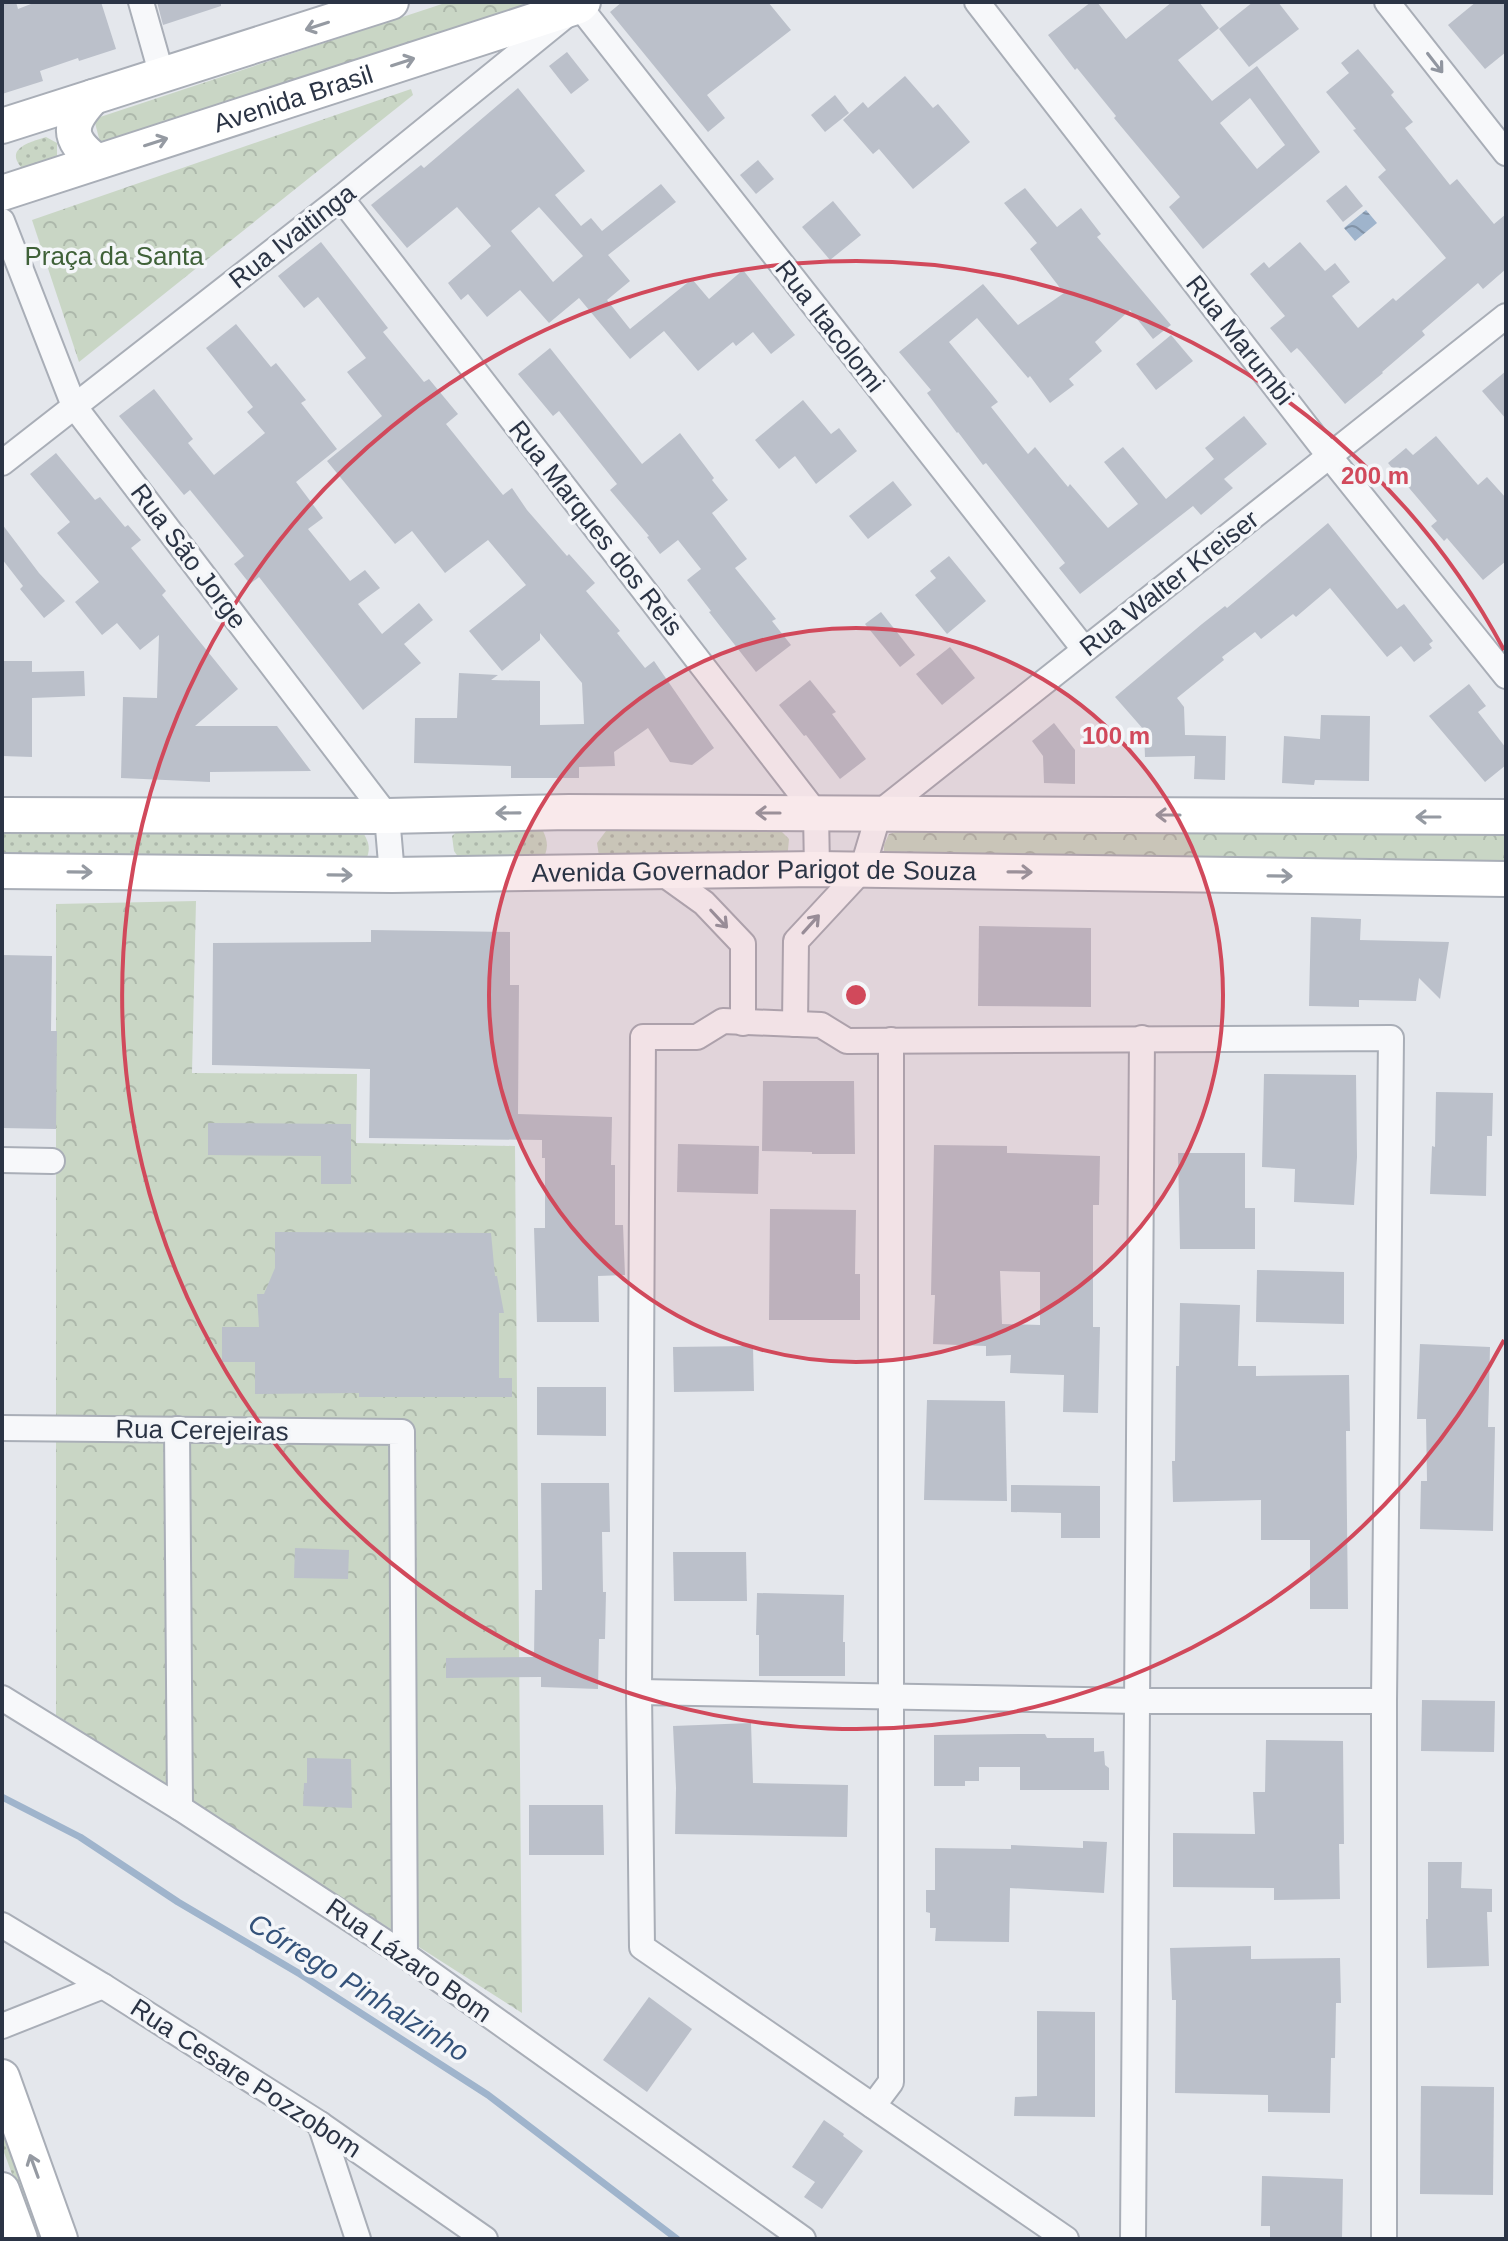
<svg xmlns="http://www.w3.org/2000/svg" width="1508" height="2241" viewBox="0 0 1508 2241" font-family="Arial,sans-serif">
<defs>
<pattern id="grass-dots" width="8" height="8" patternUnits="userSpaceOnUse" patternTransform="scale(2)"><rect width="8" height="8" fill="#c9d6c5"/><path d="M2 2h.1M6 6h.1" fill="none" stroke="#adb8ab" stroke-width="1.8" stroke-linecap="round"/></pattern>
<pattern id="forest-crowns" width="20" height="18" patternUnits="userSpaceOnUse" patternTransform="scale(2)"><rect width="20" height="18" fill="#c9d6c5"/><path d="M2 6a3 3 0 1 1 6 0M12 15a3 3 0 1 1 6 0" fill="none" stroke="#adb8ab"/></pattern>
<pattern id="water-waves" width="16" height="10" patternUnits="userSpaceOnUse" patternTransform="scale(2)"><rect width="16" height="10" fill="#9fb4cc"/><path d="M0 5q4-4 8 0t8 0" fill="none" stroke="#8293a7"/></pattern>
</defs>
<rect width="100%" height="100%" fill="#e4e7ec"/>
<!-- grass -->
<g fill="url(#grass-dots)">
<path d="M 46,137 L 57,143 L 57,158 L 23,169 C 3,148 31,142 46,137 Z"/>
<path d="M 461,828 L 543,831 C 549,843 548,851 541,862 L 461,861 L 454,851 L 452,836 Z"/>
<polygon points="778,828 789,839 788,850 781,860 599,856 597,843 606,831"/>
<path d="M 2,830 L 362,831 C 369,842 371,848 366,860 L 2,863 Z"/>
<polygon points="2,2116 47,2239 36,2239 2,2147"/>
</g>
<!-- forest -->
<g fill="url(#forest-crowns)">
<polygon points="448,2 534,2 533,5 101,146 94,119"/>
<polygon points="411,89 413,95 79,362 32,220"/>
<polygon points="903,830 1506,833 1506,865 884,854 884,845 889,834"/>
<polygon points="196,901 192,1073 357,1074 356,1143 515,1146 522,2013 56,1715 56,904"/>
</g>
<!-- water -->
<polygon fill="url(#water-waves)" points="1366,210 1377,223 1355,241 1344,228"/>
<g fill="none" stroke-linecap="round" stroke-linejoin="round">
<!-- stream -->
<polyline stroke="#9fb4cc" stroke-width="7" points="2,1797 80,1837 178,1902 300,1974 488,2095 677,2239"/>
</g>
<!-- building -->
<g fill="#bbc0ca" fill-rule="evenodd">
<polygon points="2,2 16,2 18,9 36,2 101,2 116,49 79,61 78,58 40,71 43,81 2,94"/>
<polygon points="157,2 221,2 221,6 163,25"/>
<polygon points="622,2 768,2 791,30 707,95 725,118 708,132 610,12"/>
<path d="M 1091,2 L 1097,2 L 1126,39 L 1172,2 L 1199,2 L 1219,28 L 1178,60 L 1212,101 L 1257,66 L 1320,152 L 1203,249 L 1169,207 L 1180,197 L 1114,118 L 1116,116 L 1077,68 L 1075,70 L 1048,35 ZM 1250,98 L 1285,145 L 1257,169 L 1220,123 Z"/>
<polygon points="1253,2 1278,2 1299,29 1249,67 1219,29"/>
<polygon points="1476,2 1506,2 1506,52 1485,69 1448,25"/>
<polygon points="1358,49 1394,92 1391,95 1413,122 1405,128 1450,185 1457,179 1494,224 1506,214 1506,269 1483,289 1478,283 1422,331 1425,335 1382,372 1383,373 1345,404 1301,352 1297,348 1291,353 1270,328 1285,316 1250,274 1264,262 1269,268 1300,242 1325,271 1335,263 1350,282 1332,296 1358,328 1393,298 1396,301 1446,258 1378,177 1386,170 1353,130 1356,129 1326,92 1349,73 1341,63"/>
<polygon points="567,52 589,80 571,94 549,66"/>
<polygon points="905,76 933,108 938,104 970,142 913,189 879,149 873,154 843,120 863,102 868,108"/>
<path d="M 518,88 L 585,171 L 555,195 L 581,226 L 591,218 L 602,231 L 661,184 L 676,202 L 608,255 L 630,281 L 607,300 L 630,329 L 692,279 L 709,299 L 743,270 L 795,335 L 771,354 L 753,332 L 736,346 L 733,342 L 698,371 L 664,331 L 630,359 L 579,298 L 549,323 L 520,290 L 487,317 L 468,294 L 461,300 L 448,283 L 491,246 L 457,207 L 407,248 L 371,205 L 421,165 L 424,168 ZM 539,207 L 583,256 L 553,282 L 511,231 Z"/>
<polygon points="835,95 849,113 825,132 811,115"/>
<polygon points="758,160 774,179 756,194 740,175"/>
<polygon points="1346,185 1363,206 1343,222 1326,201"/>
<polygon points="1025,188 1057,227 1081,208 1101,234 1097,237 1171,325 1153,339 1130,310 1095,342 1102,351 1069,379 1074,385 1050,403 1030,376 1028,378 977,318 949,342 998,402 991,407 1028,454 1035,447 1068,487 1070,484 1108,528 1138,504 1104,462 1123,447 1166,499 1214,459 1205,448 1244,416 1267,444 1224,479 1233,488 1201,515 1193,506 1080,594 1059,568 1065,563 986,463 983,465 958,432 957,433 927,393 931,390 899,352 983,284 1018,325 1064,293 1030,249 1037,243 1004,203"/>
<polygon points="833,201 861,235 830,260 802,227"/>
<polygon points="321,242 388,328 383,332 424,382 429,379 458,414 446,424 503,495 512,488 527,510 567,556 569,554 595,583 586,591 620,631 617,633 645,668 654,661 714,748 692,765 670,762 648,728 614,752 615,766 579,767 579,778 511,778 511,766 414,763 415,718 457,718 459,673 498,675 491,680 540,681 540,725 584,724 582,683 540,633 540,640 502,671 469,631 526,585 488,540 445,573 412,531 395,544 327,461 382,416 347,372 366,358 318,297 304,308 278,276"/>
<polygon points="236,324 271,367 276,363 306,400 301,403 337,449 296,482 323,518 308,529 350,581 365,570 380,588 358,604 382,634 419,603 433,620 404,644 421,663 363,710 259,577 250,584 234,564 244,556 190,490 184,495 119,416 154,389 193,439 188,443 214,475 265,433 247,412 253,407 206,348"/>
<polygon points="1171,335 1193,361 1156,390 1136,364"/>
<polygon points="550,348 642,464 680,433 714,478 712,480 728,500 712,513 747,559 735,568 776,619 772,621 791,645 756,672 709,612 711,611 687,580 701,569 678,540 660,554 647,537 649,536 610,490 617,484 559,411 553,416 518,374"/>
<polygon points="1506,371 1506,419 1482,391"/>
<polygon points="803,400 831,434 839,428 857,451 816,484 795,456 779,469 755,440"/>
<polygon points="1436,436 1478,485 1487,477 1506,498 1506,561 1483,580 1447,538 1444,541 1431,526 1437,521 1388,463 1406,448 1413,455"/>
<polygon points="56,453 95,500 100,497 125,527 128,525 141,540 131,548 166,591 162,595 238,689 195,726 277,726 311,771 210,772 210,782 121,778 123,697 157,698 159,635 140,650 117,623 102,635 75,602 99,582 57,533 70,522 30,474"/>
<polygon points="893,481 912,505 868,539 849,516"/>
<polygon points="1328,523 1397,609 1404,604 1433,641 1429,644 1432,648 1414,662 1401,646 1387,657 1330,588 1296,617 1293,614 1261,639 1255,632 1222,657 1224,660 1177,698 1184,707 1185,735 1226,736 1225,780 1194,779 1195,756 1145,757 1144,730 1115,697 1202,624 1225,606 1227,608 1257,583"/>
<polygon points="2,524 39,573 65,601 44,618 20,589 23,586 2,559"/>
<polygon points="949,556 986,601 947,634 915,595 936,578 930,571"/>
<polygon points="881,612 915,655 900,667 865,624"/>
<polygon points="950,647 975,678 942,705 916,674"/>
<polygon points="2,661 32,661 32,672 84,671 85,696 32,698 32,757 2,756"/>
<polygon points="810,680 836,712 832,714 866,759 840,779 806,735 804,736 779,705"/>
<polygon points="1469,684 1486,706 1478,712 1506,748 1506,765 1485,782 1429,716"/>
<polygon points="1321,715 1370,716 1369,781 1315,780 1314,785 1282,783 1284,736 1320,739"/>
<polygon points="1054,723 1075,750 1075,784 1044,783 1043,756 1032,741"/>
<polygon points="1311,917 1361,919 1360,940 1449,942 1440,999 1419,978 1416,1001 1359,1000 1359,1007 1309,1006"/>
<polygon points="979,926 1091,928 1091,1007 978,1006"/>
<polygon points="371,930 510,932 510,985 519,985 518,1114 612,1117 611,1165 615,1165 615,1225 623,1225 625,1275 598,1276 599,1322 537,1322 534,1228 545,1228 545,1158 542,1158 542,1140 369,1138 370,1069 212,1065 213,943 371,942"/>
<polygon points="2,955 52,956 51,1031 57,1031 56,1129 2,1128"/>
<polygon points="1264,1074 1356,1075 1357,1157 1354,1205 1294,1202 1295,1169 1262,1167"/>
<polygon points="763,1081 854,1081 855,1154 812,1154 812,1152 762,1151"/>
<polygon points="1436,1092 1493,1093 1492,1136 1487,1136 1486,1196 1430,1194 1432,1146 1435,1147"/>
<polygon points="208,1123 351,1124 351,1184 321,1184 321,1156 208,1155"/>
<polygon points="678,1144 759,1146 758,1194 677,1192"/>
<path d="M 934,1145 L 1007,1146 L 1007,1153 L 1100,1156 L 1099,1205 L 1093,1205 L 1093,1327 L 1100,1327 L 1098,1413 L 1063,1412 L 1064,1375 L 1010,1373 L 1011,1355 L 986,1356 L 986,1346 L 933,1344 L 935,1295 L 931,1295 ZM 1000,1271 L 1040,1272 L 1040,1325 L 1002,1324 Z"/>
<polygon points="1178,1153 1245,1153 1245,1208 1255,1208 1255,1249 1180,1249"/>
<polygon points="770,1209 856,1210 855,1274 860,1274 860,1320 769,1320"/>
<polygon points="275,1232 491,1233 495,1276 497,1276 504,1313 499,1313 499,1378 512,1378 512,1397 359,1397 359,1393 255,1394 255,1362 222,1362 222,1327 259,1327 257,1294 264,1294 275,1268"/>
<polygon points="1257,1270 1344,1272 1344,1324 1256,1322"/>
<polygon points="1180,1303 1240,1305 1238,1366 1256,1366 1256,1376 1349,1375 1350,1431 1346,1431 1348,1609 1310,1609 1310,1540 1261,1540 1261,1500 1173,1502 1172,1461 1175,1461 1176,1366 1179,1366"/>
<polygon points="1420,1344 1490,1347 1488,1427 1495,1427 1493,1531 1420,1529 1421,1481 1427,1481 1426,1419 1417,1419"/>
<polygon points="753,1346 754,1391 674,1392 673,1347"/>
<polygon points="537,1387 606,1387 606,1436 537,1435"/>
<polygon points="927,1400 1005,1401 1007,1501 924,1500"/>
<polygon points="541,1483 609,1483 610,1532 602,1532 603,1592 606,1592 605,1639 599,1639 598,1689 541,1687 541,1677 446,1678 446,1658 534,1657 535,1590 542,1590"/>
<polygon points="1011,1485 1100,1486 1100,1538 1061,1538 1061,1513 1011,1512"/>
<polygon points="295,1548 349,1550 348,1579 294,1578"/>
<polygon points="673,1552 746,1552 747,1601 674,1601"/>
<polygon points="757,1593 844,1595 843,1642 845,1642 845,1676 759,1676 759,1635 756,1635"/>
<polygon points="1422,1700 1495,1701 1494,1752 1421,1751"/>
<polygon points="751,1723 753,1783 848,1785 847,1837 675,1834 676,1788 673,1726"/>
<polygon points="1020,1734 1045,1734 1047,1738 1094,1738 1094,1752 1104,1751 1105,1765 1109,1768 1109,1790 1020,1790 1020,1767 979,1767 979,1781 965,1781 965,1786 934,1786 934,1735"/>
<polygon points="1266,1740 1343,1741 1344,1844 1339,1844 1340,1899 1274,1900 1274,1888 1173,1887 1173,1833 1255,1834 1253,1792 1265,1792"/>
<polygon points="307,1758 351,1759 352,1808 303,1806 304,1783 307,1783"/>
<polygon points="529,1805 603,1805 604,1855 529,1855"/>
<polygon points="1083,1841 1107,1842 1104,1893 1010,1888 1009,1942 935,1941 936,1928 930,1928 930,1913 926,1912 926,1890 935,1890 935,1848 1011,1849 1011,1845 1083,1848"/>
<polygon points="1428,1862 1462,1862 1461,1888 1492,1889 1492,1912 1487,1912 1489,1966 1427,1968 1426,1919 1428,1919"/>
<polygon points="1251,1946 1251,1959 1340,1958 1341,2003 1336,2003 1335,2058 1331,2058 1330,2113 1268,2112 1268,2095 1175,2093 1176,2000 1172,2000 1170,1948"/>
<polygon points="649,1997 692,2029 647,2092 603,2060"/>
<polygon points="1037,2011 1095,2012 1095,2117 1014,2116 1015,2097 1037,2096"/>
<polygon points="1421,2086 1494,2087 1493,2195 1420,2194"/>
<polygon points="824,2120 844,2134 843,2136 863,2151 822,2209 804,2197 815,2182 792,2167"/>
<polygon points="1262,2176 1343,2179 1342,2239 1270,2239 1270,2226 1261,2226"/>
</g>
<g fill="none" stroke-linecap="round" stroke-linejoin="round">
<!-- street casing -->
<g stroke="#a9aeb7" stroke-width="28">
<g id="street">
<polyline points="141,2 162,76"/>
<polyline points="576,2 1084,649"/>
<polyline points="977,2 1330,457 1506,676"/>
<polyline points="1387,2 1506,153"/>
<polyline points="341,198 816,813 817,869"/>
<polyline points="2,221 74,406 387,816 392,875"/>
<polyline points="2,463 341,198 564,17"/>
<polyline points="658,870 704,903 743,944 743,1023"/>
<polyline points="795,1024 796,941 862,870 879,813 1506,316"/>
<polyline points="2,1160 52,1161"/>
<polyline points="2,1428 402,1432 405,1955"/>
<polyline points="177,1429 180,1808"/>
<polyline points="639,1692 1138,1701 1384,1701"/>
<polyline points="2,1698 180,1808 405,1955 803,2239"/>
<polyline points="2,1925 103,1986 320,2124 485,2239"/>
<polyline points="2,2026 103,1986"/>
<polyline points="873,2106 891,2082 891,1040"/>
<polyline points="320,2124 358,2239"/>
<polyline points="1066,2239 642,1947 639,1692 643,1037 697,1037 723,1021 821,1025 847,1041 1391,1038 1384,1701 1384,2239"/>
<polyline points="1133,2239 1142,1038"/>
</g>
</g>
<!-- secondary casing -->
<g stroke="#a9aeb7" stroke-width="38">
<g id="secondary">
<path d="M 93,97 C 68,124 66,138 96,161"/>
<polyline points="2,126 391,2"/>
<path id="s1" d="M 2,193 L 579,6 L 583,2"/>
<polyline points="2,815 387,816 569,812 1506,817"/>
<path id="s2" d="M 2,871 L 392,875 L 817,869 L 1506,879"/>
<polyline points="2,2077 60,2239"/>
<polyline points="2,2190 20,2239"/>
</g>
</g>
<!-- street -->
<use href="#street" stroke="#f7f8fa" stroke-width="24"/>
<!-- secondary -->
<use href="#secondary" stroke="#fff" stroke-width="34"/>
</g>
<!-- one-way arrows -->
<defs><path id="oneway-shaft" d="M-6 0H5M1.5-3L5.5 0L1.5 3" fill="none" stroke-width="1.6" stroke-linecap="round" stroke-linejoin="round" transform="scale(2)"/></defs>
<g stroke="#959aa2">
<use href="#oneway-shaft" transform="translate(317 26) rotate(162)"/>
<use href="#oneway-shaft" transform="translate(403 62) rotate(-18)"/>
<use href="#oneway-shaft" transform="translate(156 142) rotate(-18)"/>
<use href="#oneway-shaft" transform="translate(508 813) rotate(179)"/>
<use href="#oneway-shaft" transform="translate(768 813) rotate(-180)"/>
<use href="#oneway-shaft" transform="translate(1168 815) rotate(-180)"/>
<use href="#oneway-shaft" transform="translate(1428 817) rotate(-180)"/>
<use href="#oneway-shaft" transform="translate(80 872) rotate(1)"/>
<use href="#oneway-shaft" transform="translate(1020 872) rotate(1)"/>
<use href="#oneway-shaft" transform="translate(340 875) rotate(1)"/>
<use href="#oneway-shaft" transform="translate(1280 876) rotate(1)"/>
<use href="#oneway-shaft" transform="translate(34 2166) rotate(-110)"/>
</g>
<g stroke="#9196a0">
<use href="#oneway-shaft" transform="translate(1435 63) rotate(52)"/>
<use href="#oneway-shaft" transform="translate(719 919) rotate(47)"/>
<use href="#oneway-shaft" transform="translate(811 924) rotate(-48)"/>
</g>
<!-- distance rings -->
<circle cx="856" cy="995" r="367" fill="#d1495b" fill-opacity=".12"/>
<g fill="none" stroke="#d1495b" stroke-width="4">
<circle cx="856" cy="995" r="367"/>
<path d="M1504 1340A734 734 0 1 1 1504 650"/>
</g>
<g text-anchor="middle" stroke-width="7" stroke-linejoin="round" paint-order="stroke">
<!-- street labels -->
<g font-size="26" fill="#2b3445" stroke="#f4f6f9">
<text dy="9" stroke="none"><textPath href="#s1" startOffset="306">Avenida Brasil</textPath></text>
<text transform="translate(292 236) rotate(-38)" y="9">Rua Ivaitinga</text>
<text transform="translate(830 326) rotate(52)" y="9">Rua Itacolomi</text>
<text transform="translate(1240 340) rotate(52)" y="9">Rua Marumbi</text>
<text transform="translate(596 528) rotate(52)" y="9">Rua Marques dos Reis</text>
<text transform="translate(189 556) rotate(53)" y="9">Rua São Jorge</text>
<text transform="translate(1169 583) rotate(-38)" y="9">Rua Walter Kreiser</text>
<text dy="9" stroke="none"><textPath href="#s2" startOffset="752">Avenida Governador Parigot de Souza</textPath></text>
<text transform="translate(202 1430) rotate(1)" y="9">Rua Cerejeiras</text>
<text transform="translate(409 1960) rotate(35)" y="9">Rua Lázaro Bom</text>
<text transform="translate(246 2078) rotate(33)" y="9">Rua Cesare Pozzobom</text>
</g>
<!-- park labels -->
<g font-size="26" fill="#3f6138" stroke="#f4f6f9">
<text x="114" y="265">Praça da Santa</text>
</g>
<!-- water labels -->
<g font-size="28" font-style="italic" fill="#34527a" stroke="#f4f6f9">
<text transform="translate(359 1987) rotate(32)" y="10">Córrego Pinhalzinho</text>
</g>
</g>
<circle cx="856" cy="995" r="12" fill="#d1495b" stroke="#f4f6f9" stroke-width="4"/>
<g font-size="24" text-anchor="middle" font-weight="bold" fill="#d1495b" stroke="#f4f6f9" stroke-width="7" stroke-linejoin="round" paint-order="stroke">
<text x="1375" y="484">200 m</text>
<text x="1116" y="744">100 m</text>
</g>
<!-- border -->
<rect width="1508" height="2241" fill="none" stroke="#2b3445" stroke-width="8"/>
</svg>
